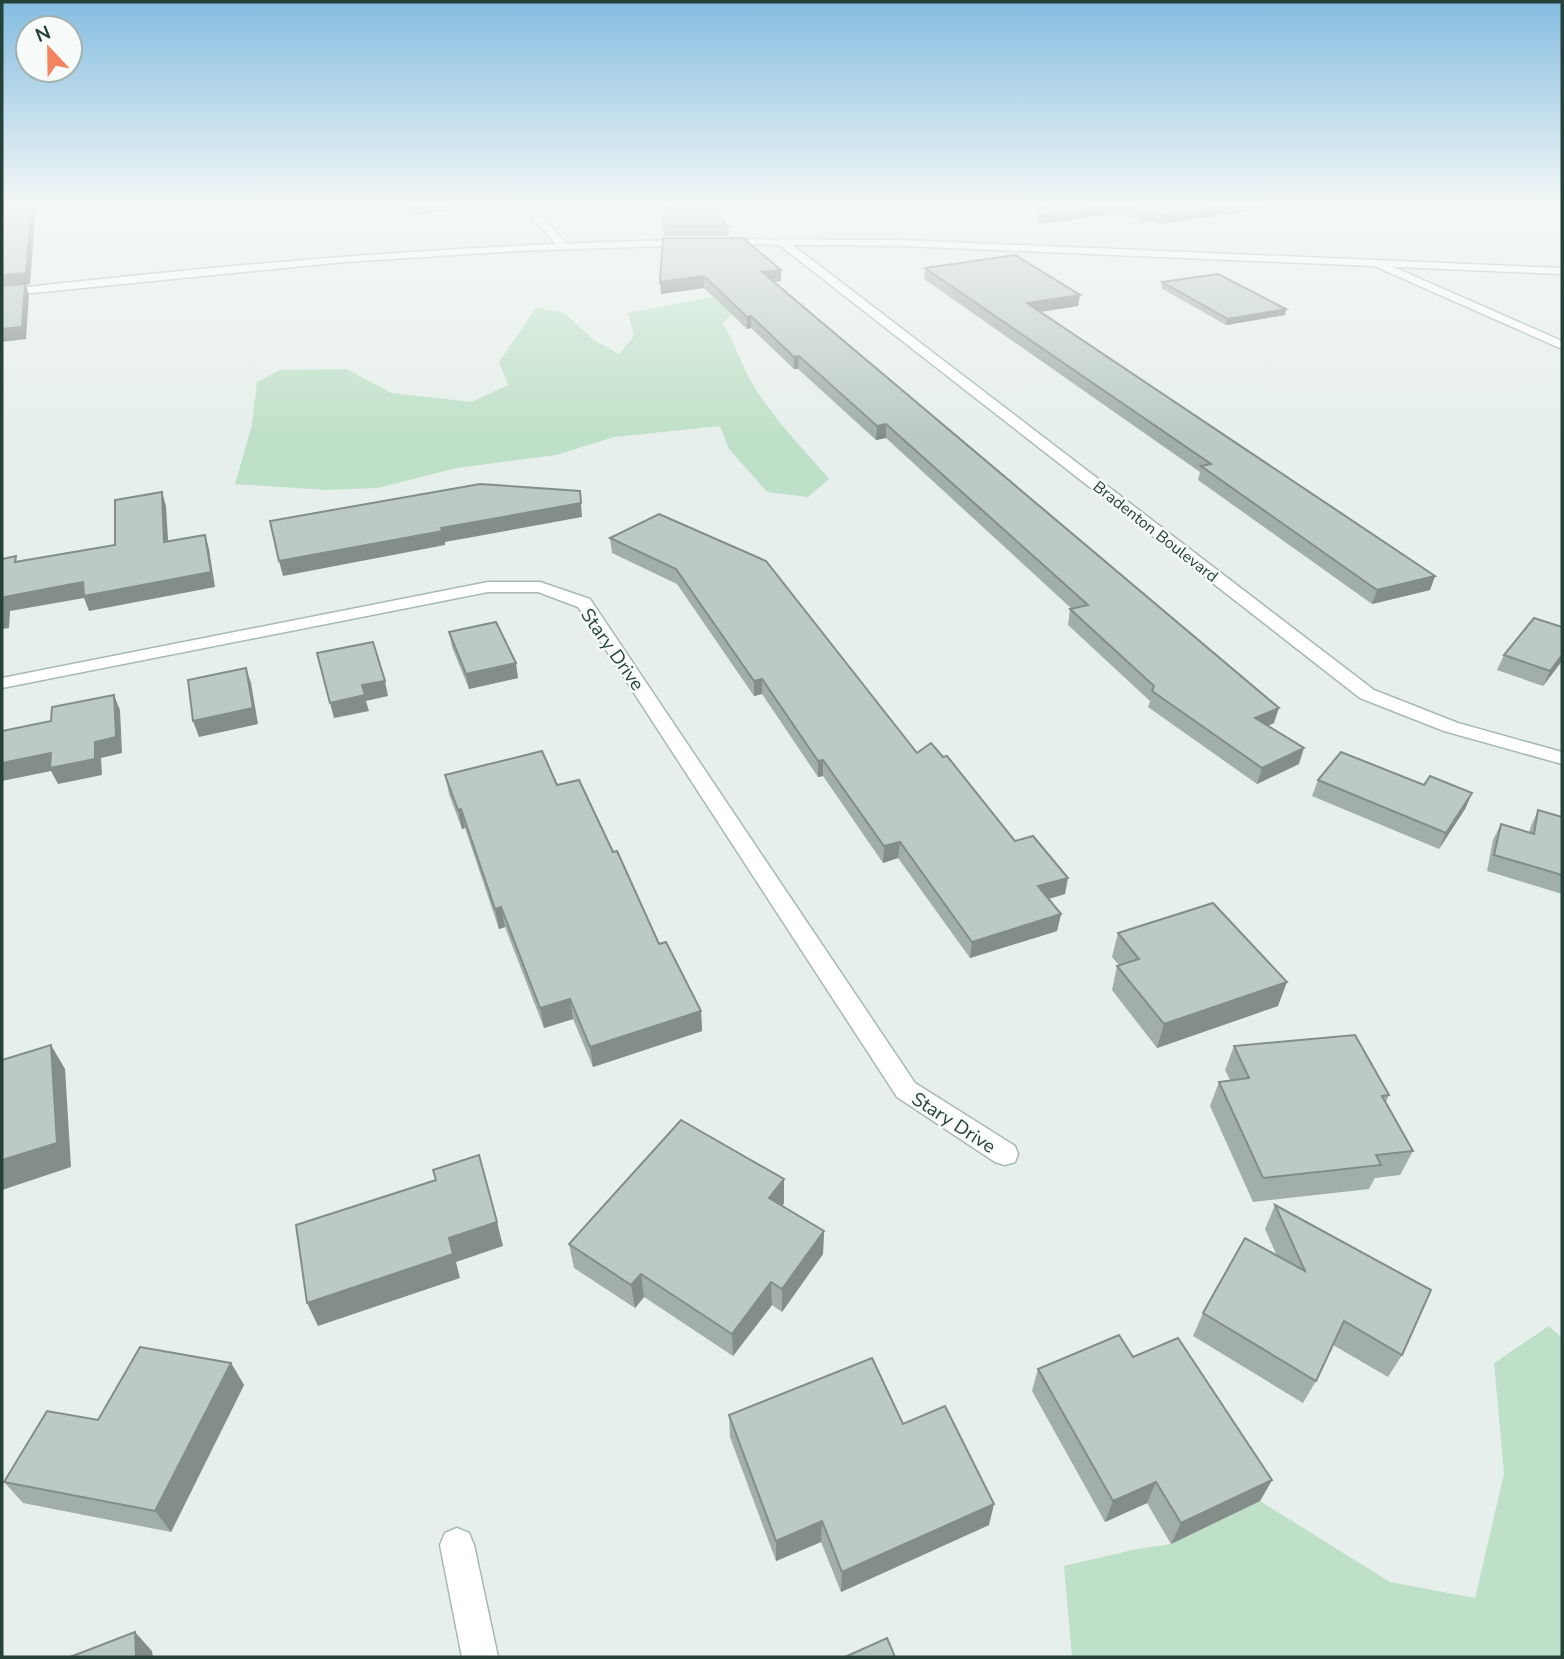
<svg xmlns="http://www.w3.org/2000/svg" width="1564" height="1659" viewBox="0 0 1564 1659" font-family="'Nunito Sans',sans-serif">
<rect width="100%" height="100%" fill="#e6efeb"/>
<!-- green -->
<g fill="#bfe0c8">
<polygon points="147,204 253,204 152,214"/>
<path d="M 718,296 L 742,301 L 723,324 C 733,340 738,356 746,372 C 766,412 801,446 829,479 L 808,497 L 767,492 L 729,449 L 720,426 L 614,437 L 556,455 L 457,468 L 378,488 L 326,490 L 235,484 L 252,425 L 257,382 L 280,370 L 346,369 L 392,393 L 472,402 L 508,385 L 499,362 L 536,308 L 563,312 L 594,340 L 619,354 L 634,336 L 628,313 Z"/>
<polygon points="1549,1326 1562,1338 1562,1657 1072,1657 1064,1566 1137,1549 1171,1544 1260,1501 1390,1582 1475,1598 1504,1474 1494,1363"/>
</g>
<g fill="none" stroke-linecap="round" stroke-linejoin="round">
<!-- service casing -->
<g stroke="#a8b8b2" stroke-width="3">
<polygon id="service" points="1372,261 1380,261 1562,341 1562,349 1372,265"/>
</g>
<!-- minor casing -->
<g stroke="#a8b8b2" stroke-width="3">
<g id="minor">
<polygon points="521,204 531,204 565,242 565,246 557,246"/>
<polygon points="778,240 786,240 1374,690 1458,723 1562,752 1562,764 1444,731 1360,698 778,244"/>
<polygon points="488,582 540,582 590,599 915,1083 1015,1146 1018,1154 1015,1162 1005,1165 995,1162 897,1097 578,607 538,592 488,592 2,688 2,678"/>
<polygon points="457,1528 469,1533 474,1545 498,1657 462,1657 440,1545 445,1533"/>
</g>
</g>
<!-- secondary casing -->
<g stroke="#a4bbb3" stroke-width="3">
<g id="secondary">
<polygon points="721,239 903,240 1562,268 1562,274 903,246 717,244 717,240"/>
<path d="M 689,240 L 693,241 L 693,245 L 517,251 L 345,262 L 2,296 L 2,290 C 231,264 459,244 689,240 Z"/>
</g>
</g>
<!-- service -->
<use href="#service" fill="#fff" fill-rule="evenodd"/>
<!-- minor -->
<use href="#minor" fill="#fff" fill-rule="evenodd"/>
<!-- secondary -->
<use href="#secondary" fill="#fff" fill-rule="evenodd"/>
</g>
<!-- wall -->
<g fill="#a1aea9">
<polygon points="404,204 448,204 449,211 411,215"/>
<polygon points="1039,204 1265,204 1264,209 1159,224 1153,221 1142,223 1123,213 1038,224"/>
<polygon points="663,226 728,226 729,236 664,236"/>
<polygon points="663,238 781,281 774,282 1274,723 1268,726 1299,764 1257,784 1148,707 1150,701 1068,625 1070,609 1072,609 886,438 876,440 798,369 794,369 751,328 747,329 704,288 661,294"/>
<polygon points="925,268 1080,295 1078,306 1041,312 1435,576 1430,590 1372,604 1198,480 1200,472 924,279"/>
<polygon points="1162,282 1286,309 1285,315 1226,325 1161,288"/>
<polygon points="659,514 917,753 1015,841 1065,894 1048,899 1061,914 1057,931 970,958 898,858 883,863 823,776 818,777 762,694 754,696 677,584 612,553 610,538"/>
<polygon points="449,632 518,678 469,689 452,647"/>
<polygon points="1504,655 1562,661 1543,686 1497,670"/>
<polygon points="445,775 557,785 613,852 659,944 701,1011 702,1031 593,1067 573,1019 544,1028 505,927 499,929 465,828 462,829 449,794"/>
<polygon points="1318,780 1424,785 1472,793 1465,809 1439,849 1312,796"/>
<polygon points="1538,810 1562,817 1562,894 1487,871 1493,840 1501,824 1529,833 1531,826"/>
<polygon points="1118,933 1278,1006 1157,1048 1112,990 1117,966 1119,965 1112,957"/>
<polygon points="1234,1046 1389,1095 1386,1102 1413,1151 1400,1175 1375,1178 1369,1189 1253,1202 1210,1106 1219,1082 1230,1080 1225,1070"/>
<polygon points="784,1203 782,1206 824,1231 823,1254 782,1312 772,1305 733,1356 644,1297 635,1308 574,1268 569,1244"/>
<polygon points="1275,1205 1402,1355 1388,1377 1333,1345 1316,1381 1303,1403 1193,1336 1203,1313 1277,1256 1265,1229"/>
<polygon points="1133,1357 1272,1480 1260,1501 1171,1544 1147,1503 1105,1522 1032,1391 1038,1369"/>
<polygon points="231,1363 244,1385 171,1532 23,1503 4,1482 98,1420"/>
<polygon points="729,1415 903,1424 989,1525 841,1592 821,1542 776,1561 730,1437"/>
</g>
<!-- shaded-wall -->
<g fill="#838d89">
<polygon points="32,204 36,204 30,284 26,285 29,295 26,339 2,342 2,275"/>
<polygon points="422,204 448,204 449,211 411,215 409,205"/>
<polygon points="1124,204 1123,213 1038,224 1039,215"/>
<polygon points="1241,204 1265,204 1264,209 1159,224 1161,215"/>
<polygon points="1155,212 1153,221 1142,223 1144,214"/>
<polygon points="781,270 781,281 762,284 762,272"/>
<polygon points="704,276 704,288 661,294 660,282"/>
<polygon points="1080,295 1078,306 1025,314 1027,303"/>
<polygon points="1286,309 1285,315 1226,325 1228,319"/>
<polygon points="751,316 751,328 747,329 747,317"/>
<polygon points="799,356 798,369 794,369 794,357"/>
<polygon points="886,424 886,438 876,440 877,426"/>
<polygon points="580,491 582,517 445,542 445,545 283,576 279,561 441,528"/>
<polygon points="162,492 166,506 169,556 164,542"/>
<polygon points="205,535 209,549 215,587 89,611 84,598 10,611 9,628 2,629 2,613 4,597"/>
<polygon points="1435,576 1430,590 1372,604 1377,590"/>
<polygon points="1562,655 1562,661 1543,686 1550,671"/>
<polygon points="516,663 518,678 469,689 466,674"/>
<polygon points="246,668 251,683 258,724 199,737 193,721"/>
<polygon points="762,679 762,694 754,696 754,681"/>
<polygon points="385,681 388,696 366,701 369,711 334,718 330,703 362,685"/>
<polygon points="114,695 120,710 122,753 101,758 102,775 58,784 51,771 2,781 2,763 95,742"/>
<polygon points="1279,708 1274,723 1250,734 1255,718"/>
<polygon points="1304,748 1299,764 1257,784 1262,768"/>
<polygon points="823,760 823,776 818,777 818,761"/>
<polygon points="1472,793 1465,809 1439,849 1446,833"/>
<polygon points="461,809 465,828 462,829 458,810"/>
<polygon points="900,842 898,858 883,863 884,846"/>
<polygon points="1068,878 1065,894 1035,903 1038,886"/>
<polygon points="501,907 505,927 499,929 495,909"/>
<polygon points="1061,914 1057,931 970,958 972,942"/>
<polygon points="1287,982 1278,1006 1157,1048 1164,1024"/>
<polygon points="570,999 573,1019 544,1028 540,1008"/>
<polygon points="701,1011 702,1031 593,1067 590,1047"/>
<polygon points="51,1045 65,1069 71,1167 2,1190 2,1160"/>
<polygon points="784,1179 784,1203 770,1222 769,1198"/>
<polygon points="497,1222 503,1246 456,1262 460,1278 318,1326 307,1303 449,1238"/>
<polygon points="824,1231 823,1254 782,1312 782,1289"/>
<polygon points="641,1274 644,1297 635,1308 631,1285"/>
<polygon points="771,1282 772,1305 733,1356 732,1334"/>
<polygon points="231,1363 244,1385 171,1532 155,1511"/>
<polygon points="1272,1480 1260,1501 1171,1544 1181,1523"/>
<polygon points="1156,1482 1147,1503 1105,1522 1113,1501"/>
<polygon points="994,1504 989,1525 841,1592 842,1572"/>
<polygon points="822,1521 821,1542 776,1561 776,1541"/>
<polygon points="135,1632 152,1651 153,1657 136,1657"/>
</g>
<!-- building -->
<g fill="#bbcac4" stroke="#838d89" stroke-width="2">
<polygon points="3,204 32,204 26,273 2,275 2,216"/>
<polygon points="665,204 702,204 728,226 663,226"/>
<polygon points="1040,204 1241,204 1161,215 1155,212 1144,214 1124,204 1039,215"/>
<polygon points="663,238 743,238 781,270 762,272 1279,708 1255,718 1304,748 1262,768 1152,691 1154,686 1070,609 1088,605 886,424 877,426 799,356 794,357 751,316 747,317 704,276 660,282"/>
<polygon points="1015,255 1080,295 1027,303 1435,576 1377,590 1201,466 1211,464 925,268"/>
<polygon points="1218,274 1286,309 1228,319 1162,282"/>
<polygon points="25,284 22,327 2,329 2,286"/>
<polygon points="480,484 580,491 581,503 441,528 443,531 279,561 270,521"/>
<polygon points="162,492 164,542 205,535 211,572 84,596 83,582 4,597 2,613 2,559 16,556 15,562 115,545 115,500"/>
<polygon points="659,514 766,561 917,753 931,743 943,757 947,756 1015,841 1033,836 1068,878 1038,886 1061,914 972,942 900,842 884,846 823,760 818,761 762,679 754,681 676,569 610,538"/>
<polygon points="1534,618 1562,627 1562,655 1550,671 1504,655"/>
<polygon points="496,622 516,663 466,674 449,632"/>
<polygon points="373,642 385,681 362,685 365,695 330,703 317,653"/>
<polygon points="246,668 253,708 193,721 188,680"/>
<polygon points="114,695 116,737 95,742 95,759 50,768 51,753 2,763 2,731 51,721 52,707"/>
<polygon points="542,751 557,785 579,780 613,852 617,851 659,944 666,942 701,1011 590,1047 570,999 540,1008 501,907 495,909 461,809 458,810 445,775"/>
<polygon points="1341,752 1424,785 1430,776 1472,793 1446,833 1318,780"/>
<polygon points="1538,810 1562,817 1562,875 1494,855 1501,824 1534,834"/>
<polygon points="1213,903 1287,982 1164,1024 1117,966 1139,959 1118,933"/>
<polygon points="1355,1035 1389,1095 1382,1096 1413,1151 1376,1155 1381,1165 1263,1178 1219,1082 1249,1078 1234,1046"/>
<polygon points="51,1045 57,1143 2,1160 2,1060"/>
<polygon points="681,1120 784,1179 769,1198 824,1231 782,1289 771,1282 732,1334 641,1274 631,1285 569,1244"/>
<polygon points="479,1155 497,1222 449,1238 453,1254 307,1303 296,1225 436,1180 433,1170"/>
<polygon points="1275,1205 1431,1290 1402,1355 1344,1321 1316,1381 1203,1313 1245,1238 1305,1271"/>
<polygon points="1119,1335 1133,1357 1178,1338 1272,1480 1181,1523 1156,1482 1113,1501 1038,1369"/>
<polygon points="140,1347 231,1363 155,1511 4,1482 47,1411 98,1420"/>
<polygon points="872,1358 903,1424 945,1406 994,1504 842,1572 822,1521 776,1541 729,1415"/>
<polygon points="135,1632 136,1657 70,1657"/>
<polygon points="887,1638 895,1657 845,1657"/>
</g>
<!-- sky -->
<linearGradient id="sky" x2="0" y2="1"><stop stop-color="#84bce0"/><stop offset="0.47" stop-color="#f4f8f6"/><stop offset="1" stop-color="#f4f8f6" stop-opacity="0"/></linearGradient>
<rect width="1564" height="436" fill="url(#sky)"/>
<g text-anchor="middle" stroke-width="5" stroke-linejoin="round" paint-order="stroke">
<!-- far-street labels -->
<g font-size="16" fill="#24423a" stroke="#f7fbf9">
<text transform="translate(1156 531) rotate(38)" y="6">Bradenton Boulevard</text>
</g>
<!-- street labels -->
<g font-size="19" fill="#24423a" stroke="#f7fbf9">
<text transform="translate(613 649) rotate(55)" y="7">Stary Drive</text>
<text transform="translate(954 1122) rotate(33)" y="7">Stary Drive</text>
</g>
</g>
<!-- border -->
<rect width="1564" height="1659" fill="none" stroke="#24423a" stroke-width="7"/>
<!-- north arrow -->
<g transform="translate(49 49) rotate(338)"><circle r="33" fill="#f7fbf9" stroke="#a3b1ad" stroke-width="2"/>
<path d="M0-5L12 26L0 18L-12 26Z" fill="#f4845f"/>
<text y="-10" font-size="19" font-weight="bold" text-anchor="middle" fill="#24423a">N</text>
</g>
</svg>
